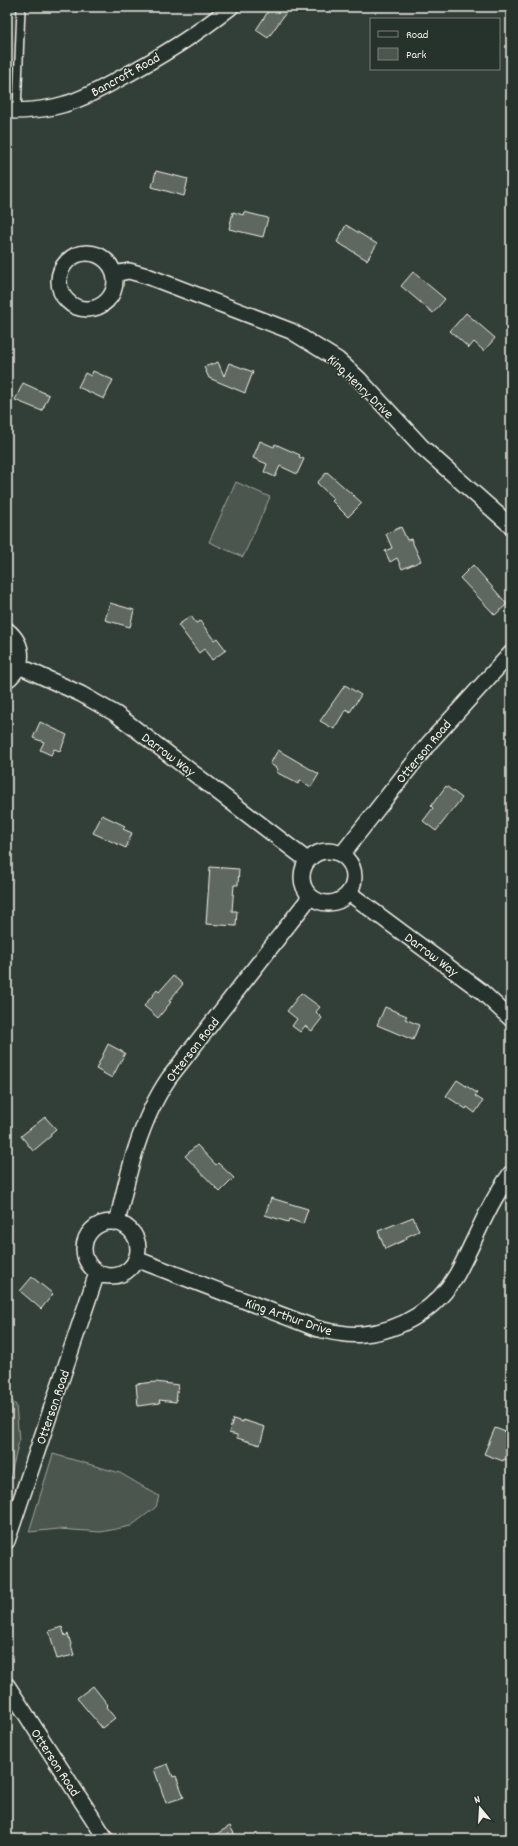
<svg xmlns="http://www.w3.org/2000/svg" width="518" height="1846" viewBox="0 0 518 1846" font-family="Dekko,sans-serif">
<rect width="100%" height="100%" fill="#323e38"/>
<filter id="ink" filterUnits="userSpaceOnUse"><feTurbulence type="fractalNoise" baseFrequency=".025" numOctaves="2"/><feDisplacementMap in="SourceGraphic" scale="8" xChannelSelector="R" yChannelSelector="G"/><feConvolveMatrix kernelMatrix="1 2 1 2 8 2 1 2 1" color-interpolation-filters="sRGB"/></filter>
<g filter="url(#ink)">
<!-- green -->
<g fill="#4c564f" stroke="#a0a49c">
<polygon points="236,482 270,497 243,557 209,542"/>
<polygon points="7,1396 16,1405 19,1441 7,1491"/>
<polygon points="53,1454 120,1473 159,1496 156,1507 131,1526 101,1532 59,1529 29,1532"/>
</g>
<!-- building -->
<g fill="#5f6861" stroke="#f4f1e8">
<polygon points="271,7 290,7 268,38 256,30"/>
<polygon points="156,171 188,179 184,196 152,187"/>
<polygon points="233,212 243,215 244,212 268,218 263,237 229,229"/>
<polygon points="346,225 377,244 367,260 337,242"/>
<polygon points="413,272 445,299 433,313 401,286"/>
<polygon points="466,313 495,338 484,351 474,342 469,348 450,331"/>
<polygon points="218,362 224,376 229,363 253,372 245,393 209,378 204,367"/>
<polygon points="93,371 113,380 104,399 78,387 85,373 91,376"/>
<polygon points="23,383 49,395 42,411 15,400"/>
<polygon points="260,441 274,447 275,444 300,455 299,457 304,459 297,474 280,466 275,477 264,472 267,464 253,458"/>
<polygon points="327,472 362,503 348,517 332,501 334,499 317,483"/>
<polygon points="401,527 407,540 411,539 421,561 402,569 397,558 390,562 385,551 392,548 386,534"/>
<polygon points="473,565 507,604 495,615 460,578"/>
<polygon points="110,603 134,610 130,627 105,620"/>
<polygon points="191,616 196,623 200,621 214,640 217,638 226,650 212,660 204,649 199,653 178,625"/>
<polygon points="345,685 361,695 350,712 346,709 334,729 320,721"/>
<polygon points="40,722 67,735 60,751 54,749 51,755 40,750 44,742 33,738"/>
<polygon points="278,750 319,774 311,787 300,780 298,784 276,772 278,769 270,764"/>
<polygon points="446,786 462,798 436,831 423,821 433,808 431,806"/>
<polygon points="102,815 125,826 123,829 132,833 126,848 93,833"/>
<polygon points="210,867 239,869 238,885 234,885 232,911 237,911 236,926 206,924"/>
<polygon points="173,976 183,984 169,1001 171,1002 158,1018 144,1006 157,990 159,992"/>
<polygon points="301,993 320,1007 316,1012 322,1018 312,1031 305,1026 300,1032 292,1026 297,1019 287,1011"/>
<polygon points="385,1007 407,1016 405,1019 419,1025 413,1040 377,1025"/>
<polygon points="108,1044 125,1053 112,1078 96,1069"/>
<polygon points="457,1080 477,1093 475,1096 483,1101 475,1113 467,1107 466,1109 446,1096"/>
<polygon points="45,1117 56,1129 50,1134 51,1136 33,1151 21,1136"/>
<polygon points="197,1145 216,1165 218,1163 234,1178 220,1192 185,1156"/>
<polygon points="271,1198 308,1209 303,1224 289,1219 288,1222 265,1215"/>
<polygon points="413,1217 419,1231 406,1237 407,1239 385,1249 378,1231"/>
<polygon points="32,1277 53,1294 41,1309 20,1291"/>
<polygon points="156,1382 178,1385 176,1402 159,1400 160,1403 138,1406 136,1384"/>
<polygon points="233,1419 243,1422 243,1420 265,1427 260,1445 237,1438 237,1435 229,1433"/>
<polygon points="495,1428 511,1434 511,1462 504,1459 503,1461 484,1454"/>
<polygon points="62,1627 65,1636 68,1634 74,1655 57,1659 49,1631"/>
<polygon points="93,1686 108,1705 106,1707 115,1718 102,1728 77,1698"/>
<polygon points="168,1764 173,1777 176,1776 184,1797 166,1803 154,1769"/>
<polygon points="230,1826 237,1839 208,1839"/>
</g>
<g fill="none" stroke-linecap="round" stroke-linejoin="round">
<!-- lane casing -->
<g stroke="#f4f1e8" stroke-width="10">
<polyline id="lane" points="17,111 21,7"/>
</g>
<!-- street casing -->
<g stroke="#f4f1e8" stroke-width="18">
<g id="street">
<path d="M 7,111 C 27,111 46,110 65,104 C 83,99 101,89 117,80 C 157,59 196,35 231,7"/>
<circle cx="87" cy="281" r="28"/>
<polyline points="114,274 129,271 147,276 291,331 338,360 359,379 422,447 511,526"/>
<path d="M 7,630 C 25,645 25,666 7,680"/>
<polyline points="19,666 81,694 116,714 307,860"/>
<circle cx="328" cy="877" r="26"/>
<polyline points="342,854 430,742 511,653"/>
<polyline points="349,893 481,991 511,1019"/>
<circle cx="111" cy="1249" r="27"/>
<path d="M 117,1223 C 128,1173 140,1120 169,1078 L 310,897"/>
<path d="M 136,1259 L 318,1329 C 332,1332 348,1336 363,1334 C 401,1331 438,1308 457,1274 C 475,1241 488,1204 511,1173"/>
<polyline points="7,1541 97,1273"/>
<polyline points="7,1685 106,1839"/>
</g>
</g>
<!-- lane -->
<use href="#lane" stroke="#26332d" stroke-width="7"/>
<!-- street -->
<use href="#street" stroke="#26332d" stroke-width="15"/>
</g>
</g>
<g text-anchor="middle" stroke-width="3" stroke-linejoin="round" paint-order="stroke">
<!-- street labels -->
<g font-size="14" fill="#f4f1e8" stroke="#26332d">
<text transform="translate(125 74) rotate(-29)" y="5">Bancroft Road</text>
<text transform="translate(361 386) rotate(44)" y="5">King Henry Drive</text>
<text transform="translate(423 751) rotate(-50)" y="5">Otterson Road</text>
<text transform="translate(169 754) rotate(37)" y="5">Darrow Way</text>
<text transform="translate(432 954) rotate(37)" y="5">Darrow Way</text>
<text transform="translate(192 1049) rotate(-52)" y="5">Otterson Road</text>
<text transform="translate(289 1316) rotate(19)" y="5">King Arthur Drive</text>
<text transform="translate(52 1407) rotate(-71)" y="5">Otterson Road</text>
<text transform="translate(56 1762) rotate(57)" y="5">Otterson Road</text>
</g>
</g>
<!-- margin -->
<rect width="518" height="1846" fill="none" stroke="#26332d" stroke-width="24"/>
<rect x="12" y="12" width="494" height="1822" fill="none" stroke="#f4f1e8" stroke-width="1.5" filter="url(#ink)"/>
<!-- legend -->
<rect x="370" y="18" width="130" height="52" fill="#26332d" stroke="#787f78"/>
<rect x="378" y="31" width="20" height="6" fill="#26332d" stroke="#787f78"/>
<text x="406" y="38" font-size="12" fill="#f4f1e8">Road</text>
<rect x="378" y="48" width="20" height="12" fill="#4c564f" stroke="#787f78"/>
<text x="406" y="58" font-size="12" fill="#f4f1e8">Park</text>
<!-- north arrow -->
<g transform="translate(480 1808) rotate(342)" stroke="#26332d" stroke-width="3" paint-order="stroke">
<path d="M0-3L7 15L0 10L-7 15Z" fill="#f4f1e8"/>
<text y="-6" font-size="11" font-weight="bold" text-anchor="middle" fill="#f4f1e8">N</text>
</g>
</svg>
